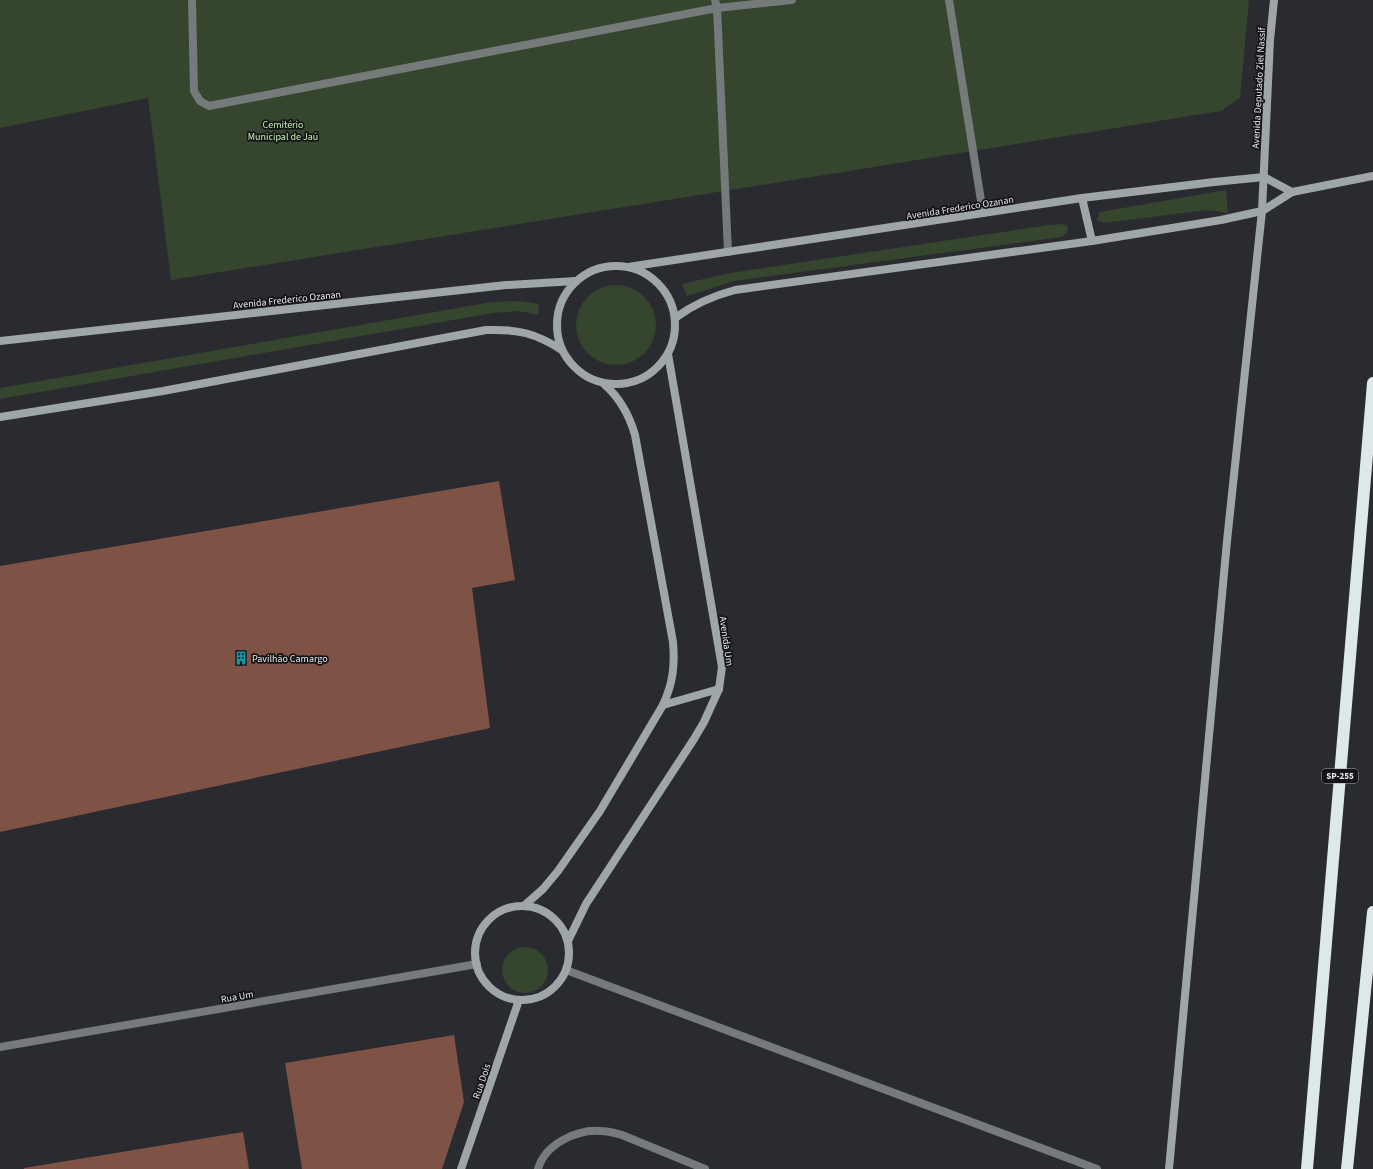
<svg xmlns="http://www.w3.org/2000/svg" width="1373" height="1169" viewBox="0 0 1373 1169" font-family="'Source Sans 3',sans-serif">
<rect width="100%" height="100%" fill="#2a2b31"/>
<!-- green -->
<g fill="#35452e">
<polygon points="0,0 1249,0 1240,98 1221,111 171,280 148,98 0,128"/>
<polygon points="1226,190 1228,213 1208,210 1104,223 1097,220 1100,212"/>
<polygon points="1063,224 1067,226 1068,229 1067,233 1062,237 734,281 687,296 682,284 730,273 1049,225"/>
<circle cx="616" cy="325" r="40"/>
<polygon points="520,301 539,304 538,315 519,311 493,313 0,399 0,388 492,302"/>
<circle cx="525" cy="970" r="23"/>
</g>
<!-- building -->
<g fill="#7e5244">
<polygon points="499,481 515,580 472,588 490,728 0,832 0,566"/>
<polygon points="454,1035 464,1102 442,1169 302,1169 285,1063"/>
<polygon points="243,1132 249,1169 24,1169 24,1168"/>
</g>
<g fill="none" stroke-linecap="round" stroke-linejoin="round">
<!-- lane -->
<g stroke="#757a7b" stroke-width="8">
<polyline points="192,0 194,91 200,101 209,106 717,8 792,0"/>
<polyline points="715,0 717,8 728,252"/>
<polyline points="949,0 983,213"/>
</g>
<!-- street -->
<g stroke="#757a7b" stroke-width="8">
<polyline points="566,970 1097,1169"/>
<polyline points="0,1047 477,964"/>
<path d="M 538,1169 C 545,1144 577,1129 601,1131 C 608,1131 615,1133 622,1135 L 705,1169"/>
</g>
<!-- secondary -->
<g stroke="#9fa6a8" stroke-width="8">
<polyline points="1082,198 1092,241"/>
<circle cx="616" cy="325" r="59"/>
<polyline points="628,267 1082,198 1214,182 1264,177 1292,192"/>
<path d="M 675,318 C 694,304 712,296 735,290 L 1092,241 L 1221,220 L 1262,211 L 1292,192 L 1373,176"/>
<polyline points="0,341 506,285 576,281"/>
<path d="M 0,417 L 163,391 L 486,330 C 518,329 535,333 562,350"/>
<polyline points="663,705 719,689"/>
<path d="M 525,905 L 543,889 L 558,871 L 600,811 L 663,705 C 673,683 675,666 673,642 L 635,435 C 629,414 620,398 604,384"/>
<circle cx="522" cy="953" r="47"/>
<polyline points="568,941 586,904 694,739 704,722 719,689 722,667 668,354"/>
<polyline points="461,1169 519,1000"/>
<polyline points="1169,1169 1227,541 1262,211 1270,40 1274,0"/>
</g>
<!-- highway -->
<g stroke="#dde8eb" stroke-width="12">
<polyline points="1307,1169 1373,383"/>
<polyline points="1347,1169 1373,912"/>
</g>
</g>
<!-- icons -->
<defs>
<g id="building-bare" transform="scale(1.08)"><path d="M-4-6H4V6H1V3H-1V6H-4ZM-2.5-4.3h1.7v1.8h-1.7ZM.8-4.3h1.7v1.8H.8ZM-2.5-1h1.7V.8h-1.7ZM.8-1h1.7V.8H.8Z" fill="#0f9aa8" stroke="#131316" stroke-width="2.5" paint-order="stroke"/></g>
</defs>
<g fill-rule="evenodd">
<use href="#building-bare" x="241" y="658"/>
</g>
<g text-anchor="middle" stroke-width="3.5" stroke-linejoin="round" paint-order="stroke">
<!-- shield labels -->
<rect fill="#131316" stroke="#a7a7ab" stroke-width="1" x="1322" y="769" width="36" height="14" rx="3"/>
<g font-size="9" font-weight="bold" fill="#e6e6eb">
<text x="1340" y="779">SP-255</text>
</g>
<!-- street labels -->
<g font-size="10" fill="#e6e6eb" stroke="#131316">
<text transform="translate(1258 88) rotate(-87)" y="4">Avenida Deputado Ziel Nassif</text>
<text transform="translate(960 207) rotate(-9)" y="4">Avenida Frederico Ozanan</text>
<text transform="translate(287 299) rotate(-6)" y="4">Avenida Frederico Ozanan</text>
<text transform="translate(727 641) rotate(82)" y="4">Avenida Um</text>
<text transform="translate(237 996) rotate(-10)" y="4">Rua Um</text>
<text transform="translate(481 1081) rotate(-71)" y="4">Rua Dois</text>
</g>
<!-- park labels -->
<g font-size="10" fill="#c6f3b5" stroke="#131316">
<text x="283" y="128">Cemitério<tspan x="283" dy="12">Municipal de Jaú</tspan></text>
</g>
<!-- poi labels -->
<g font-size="10" fill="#e6e6eb" stroke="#131316" text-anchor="start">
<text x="252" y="662">Pavilhão Camargo</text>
</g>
</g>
</svg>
